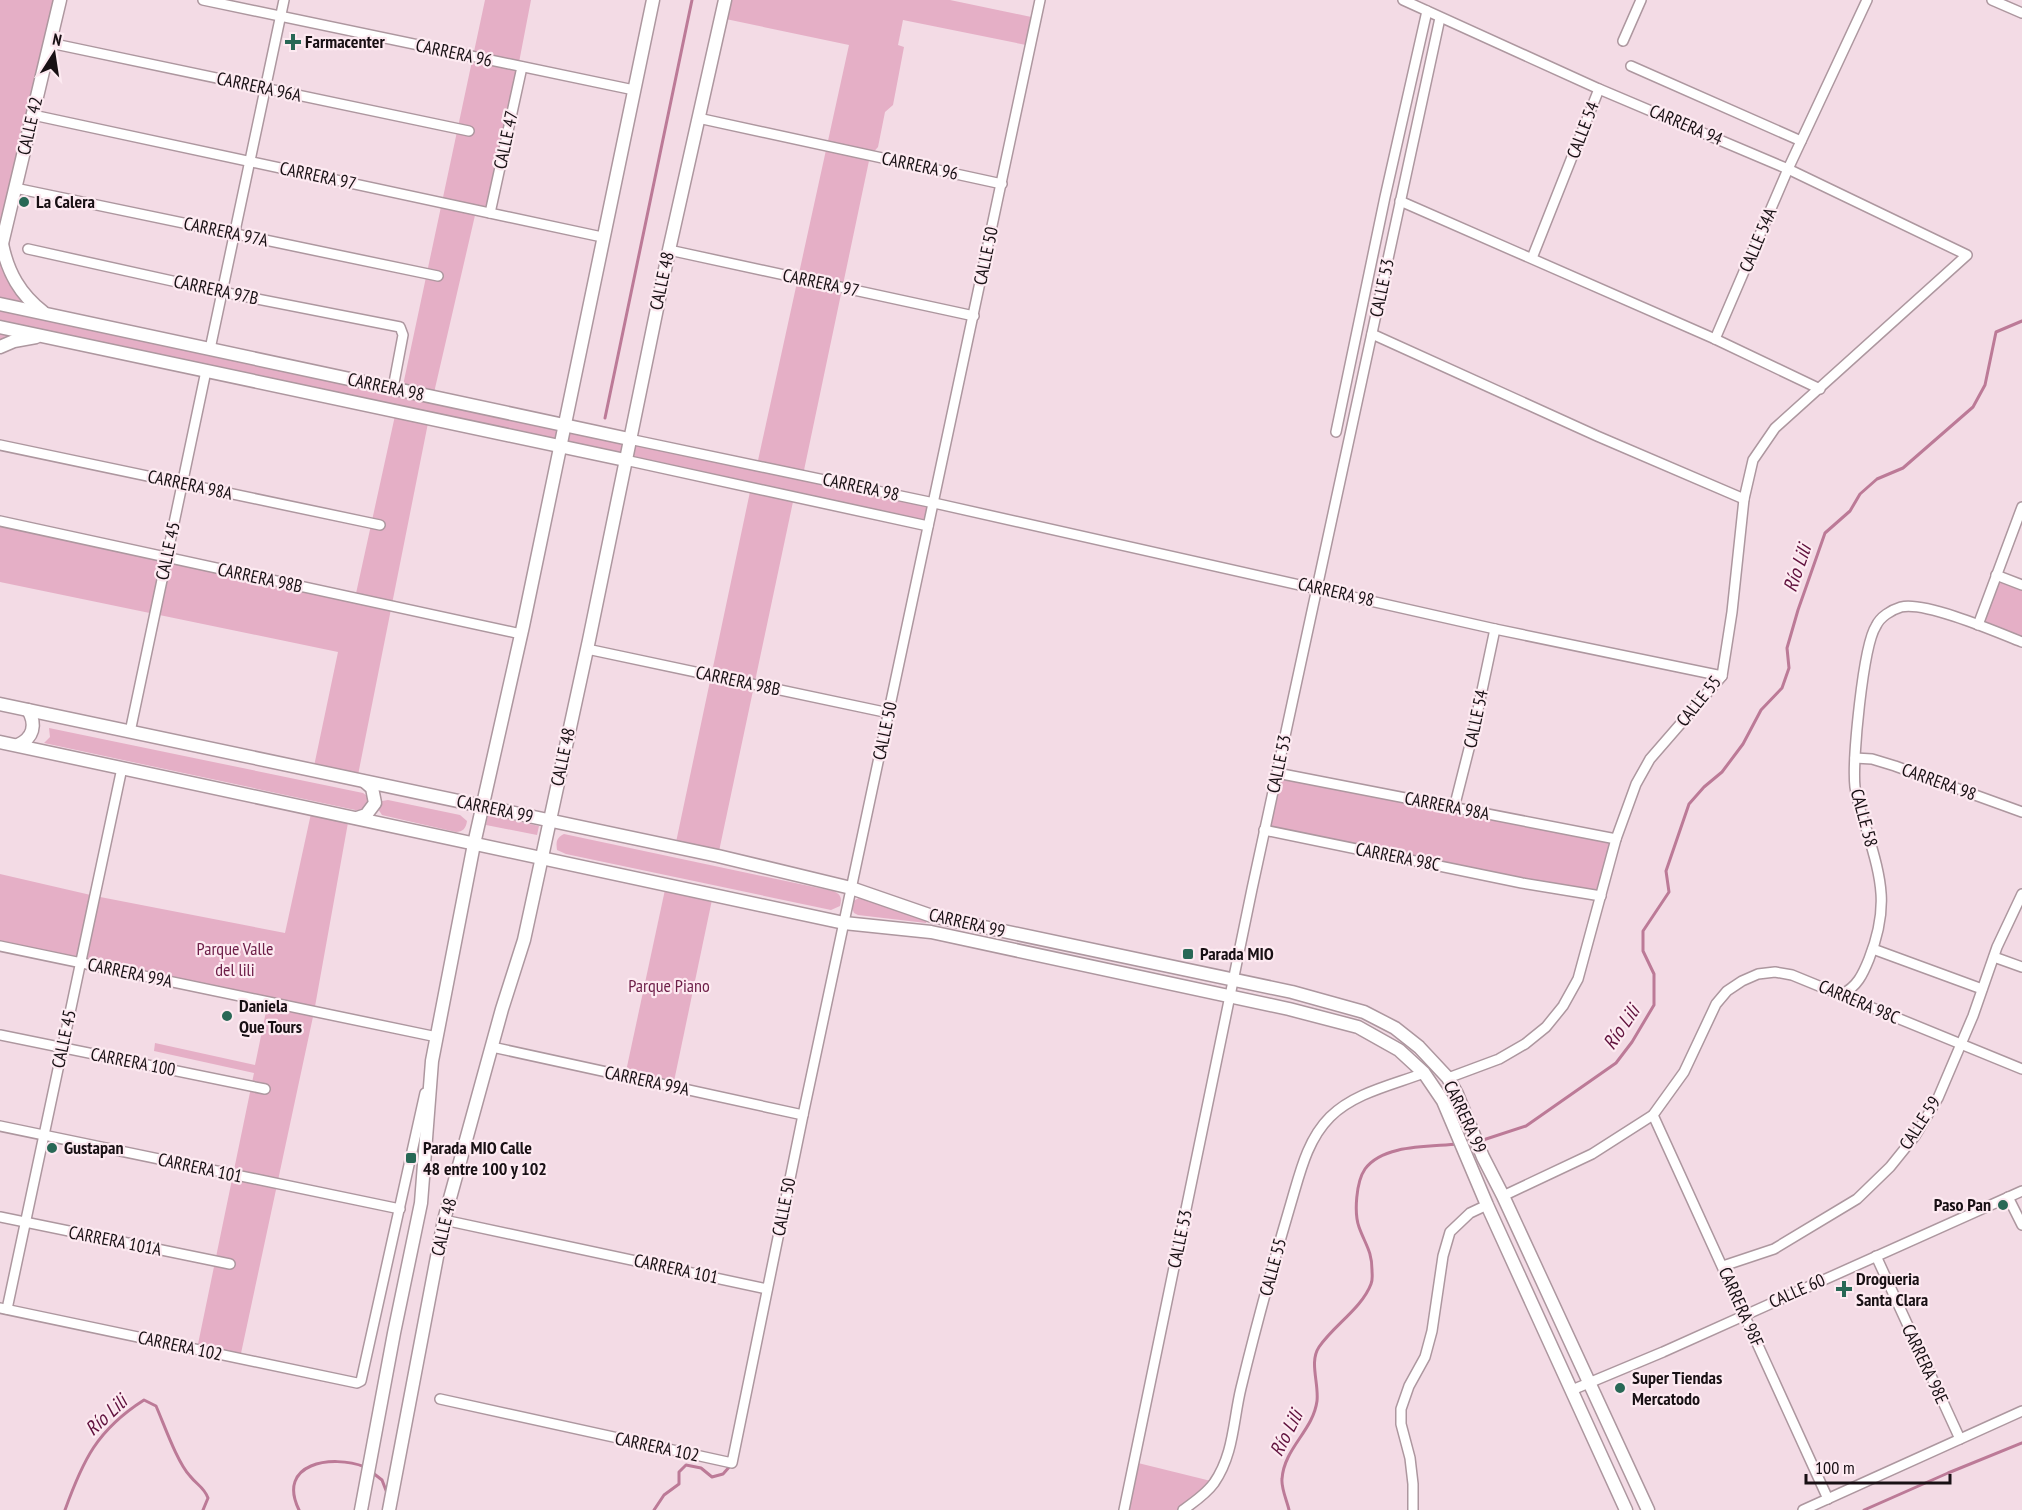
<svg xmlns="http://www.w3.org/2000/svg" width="2022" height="1510" viewBox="0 0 2022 1510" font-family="'PT Sans Narrow',sans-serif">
<rect width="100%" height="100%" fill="#f3dbe5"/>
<!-- green -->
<g fill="#e5afc6">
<polygon points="0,0 60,0 2,243 5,260 44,314 402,390 485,0 531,0 490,213 476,211 433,397 757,465 849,45 721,18 725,0 950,0 1036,18 1031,46 903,20 898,45 904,47 893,105 885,112 878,147 870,156 803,475 934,503 928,526 794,497 718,856 675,847 751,487 429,418 357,780 313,771 338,652 0,582 0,521 355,598 396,411 51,337 0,347"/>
<polygon points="1996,575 2022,585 2022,642 1978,625"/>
<polygon points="49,728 363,793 367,796 369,805 364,810 360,811 44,743 50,737"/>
<polygon points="1277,773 1616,839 1601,896 1265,830"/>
<path d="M 388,800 L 460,815 L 467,821 C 466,828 463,832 456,832 L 386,816 L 382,815 L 378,809 L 382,801 Z"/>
<polygon points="312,809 349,817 314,1012 240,1358 197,1349 254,1073 154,1051 155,1043 255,1065 268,1002 0,946 0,874 95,896 285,933"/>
<polygon points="488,815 539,826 537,835 486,825"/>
<path d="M 564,834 L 833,891 C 841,894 842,898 840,906 L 831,910 L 566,854 L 557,850 C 556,842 556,838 564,834 Z"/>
<polygon points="666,885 713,895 673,1086 625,1076"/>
<polygon points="859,898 927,921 926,923 858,915 854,913 851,906 853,901"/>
<polygon points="1134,1462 1215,1482 1183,1510 1124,1510"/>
</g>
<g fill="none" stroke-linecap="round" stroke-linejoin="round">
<!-- stream -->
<g stroke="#bc7a97" stroke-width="3">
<polyline points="605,418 692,0"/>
<polyline points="1480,1141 1526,1126 1616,1063 1632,1042 1654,1005 1654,974 1643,951 1643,931 1669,892 1666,871 1689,804 1704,787 1722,772 1743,744 1761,710 1782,688 1789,668 1787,648 1798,610 1825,533 1850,511 1860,494 1877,479 1903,468 1973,407 1985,385 1996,332 2022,321"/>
<polyline points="373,1473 382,1480 387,1493"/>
<path d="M 65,1510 C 83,1460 97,1430 144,1400 L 156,1406 C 164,1424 177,1462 190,1476 C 197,1485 204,1487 208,1498 L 203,1510"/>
<path d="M 299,1510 C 276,1463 332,1454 365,1467"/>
<polyline points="654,1510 664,1495 679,1484 679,1472 686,1465 701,1468 712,1477 723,1474 731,1465"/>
<path d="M 1289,1510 C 1287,1501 1281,1488 1282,1479 C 1284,1448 1313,1431 1317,1401 C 1319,1383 1309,1362 1319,1347 C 1333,1326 1362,1308 1371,1284 C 1373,1280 1372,1274 1372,1270 C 1372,1251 1365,1244 1359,1227 C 1354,1213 1356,1182 1365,1169 C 1383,1144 1430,1147 1458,1144"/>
<polyline points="1864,1510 1948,1473 2022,1443"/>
</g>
<!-- street casing -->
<g stroke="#ad979f" stroke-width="12">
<g id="street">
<polyline points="203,0 634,90"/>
<polyline points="1403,0 1599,89 1788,169 1967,255 1775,428 1753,460 1744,499 1732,612 1722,676 1650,759 1636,784 1616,839 1578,979 1563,1006 1546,1027 1525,1044 1499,1059 1448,1078"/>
<polyline points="1992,0 2022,13"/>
<polyline points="1623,41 1641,0"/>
<polyline points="50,43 469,131"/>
<polyline points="1631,66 1801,141"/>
<polyline points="33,115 602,237"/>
<polyline points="698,118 1002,184"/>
<polyline points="15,188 438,276"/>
<polyline points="1400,201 1715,339 1820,389"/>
<polyline points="490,213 522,67"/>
<polyline points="28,249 222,292 400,327 403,335 393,388"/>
<polyline points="669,250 974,316"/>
<polyline points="1532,258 1599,89"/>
<polyline points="1372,334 1597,436 1744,499"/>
<polyline points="1715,339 1788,169 1867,0"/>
<polyline points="210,349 284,0"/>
<polyline points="1336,432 1385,197 1427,11"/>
<polyline points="629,439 934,503 1495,629 1722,676"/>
<polyline points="0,445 380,525"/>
<polyline points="625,460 928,526"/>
<polyline points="0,521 521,634"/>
<polyline points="1996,575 2022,585"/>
<polyline points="1978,625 2022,507"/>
<polyline points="587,649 889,713"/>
<polyline points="130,732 206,371"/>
<polyline points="1855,758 1872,759 1895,766 2022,812"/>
<polyline points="1277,773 1616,839"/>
<polyline points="1454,808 1473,733 1495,629"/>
<polyline points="1264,830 1522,883 1601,896"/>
<polyline points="0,946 437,1037"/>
<polyline points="1873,949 1982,989"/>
<polyline points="1994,957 2022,967"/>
<path d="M 1842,994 C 1857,987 1863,974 1869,959 C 1889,908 1882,881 1867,831 C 1862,817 1857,802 1855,787 C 1852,761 1863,646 1876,626 C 1880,617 1891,610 1901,607 C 1925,601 1997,632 2022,642"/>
<polyline points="0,1035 265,1089"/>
<polyline points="492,1047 803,1115"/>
<polyline points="1653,1115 1828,1499"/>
<polyline points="0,1126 400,1209"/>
<polyline points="1503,1196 1592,1154 1653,1115 1684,1072 1716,1004 1727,991 1742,981 1758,974 1775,972 1792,975 2022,1069"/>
<polyline points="2008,1197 2022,1225"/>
<polyline points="0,1217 230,1264"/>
<polyline points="444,1220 767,1289"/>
<polyline points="1876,1256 1960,1439"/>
<polyline points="1723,1266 1774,1249 1857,1199 1890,1167 1915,1136 1938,1098 1973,1016 1997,947 2022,894"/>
<polyline points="0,1308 357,1383 361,1381 425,1093"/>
<polyline points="7,1309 122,768"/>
<polyline points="1572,1390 1663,1352 2022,1191"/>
<polyline points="440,1399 732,1463 803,1115 1040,0"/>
<polyline points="1124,1510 1252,889 1440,18"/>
<path d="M 1183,1510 C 1193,1503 1206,1494 1214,1483 C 1234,1454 1233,1421 1241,1388 C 1256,1326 1273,1264 1291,1203 C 1300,1173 1307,1140 1330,1117 C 1354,1093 1392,1085 1424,1073"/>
<polyline points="1413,1510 1413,1484 1410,1458 1401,1424 1401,1409 1409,1386 1425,1357 1432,1331 1443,1256 1450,1232 1470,1213 1487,1205"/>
<polyline points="1803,1510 2022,1411"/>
</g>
</g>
<!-- secondary casing -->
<g stroke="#ad979f" stroke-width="15">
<g id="secondary">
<path d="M 2,244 C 8,273 20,294 43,312"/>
<polyline points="0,252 60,0"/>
<polyline points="0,304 629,439"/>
<polyline points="0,327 625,460"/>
<polyline points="0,347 14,341 36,337"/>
<polyline points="0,704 718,856 851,888 932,916 1292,992 1364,1012 1395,1028 1419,1047 1448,1078 1457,1094 1483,1157 1503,1196 1648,1510"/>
<polyline points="0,742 844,923 931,932 1289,1009 1358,1027 1399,1050 1424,1073 1443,1101 1487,1205 1626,1510"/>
<path d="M 18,745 C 33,738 37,725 28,710"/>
<polyline points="357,818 366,815 375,803 372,788 365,782"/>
<polyline points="361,1510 394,1333 421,1203 432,1061 474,844 523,626 653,0"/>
<polyline points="389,1510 444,1220 502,1009 524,940 589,640 669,250 725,0"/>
</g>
</g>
<!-- street -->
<use href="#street" stroke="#fff" stroke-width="9"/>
<!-- secondary -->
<use href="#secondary" stroke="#fff" stroke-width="12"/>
</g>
<!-- markers -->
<g fill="#286856" stroke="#fdeaf1" stroke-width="2">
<path d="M290 33h6v6h6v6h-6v6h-6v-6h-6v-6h6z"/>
<circle cx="24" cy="202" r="6"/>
<rect x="1182" y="948" width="12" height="12" rx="3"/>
<circle cx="227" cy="1016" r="6"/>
<circle cx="52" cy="1148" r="6"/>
<rect x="405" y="1152" width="12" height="12" rx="3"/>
<circle cx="2003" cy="1205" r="6"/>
<path d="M1841 1280h6v6h6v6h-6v6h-6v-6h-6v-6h6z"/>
<circle cx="1620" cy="1388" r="6"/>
</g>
<g text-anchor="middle" stroke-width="4.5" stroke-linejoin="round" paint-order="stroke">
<!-- poi labels -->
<g font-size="18" font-weight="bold" fill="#181014" stroke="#fdeaf1" text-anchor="start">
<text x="305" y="48">Farmacenter</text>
<text x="36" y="208">La Calera</text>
<text x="1200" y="960">Parada MIO</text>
<text x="239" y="1012">Daniela<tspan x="239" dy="21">Que Tours</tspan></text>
<text x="64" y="1154">Gustapan</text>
<text x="423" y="1154">Parada MIO Calle<tspan x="423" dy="21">48 entre 100 y 102</tspan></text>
<text x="1991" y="1211" text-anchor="end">Paso Pan</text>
<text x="1856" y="1285">Drogueria<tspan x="1856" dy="21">Santa Clara</tspan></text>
<text x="1632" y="1384">Super Tiendas<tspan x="1632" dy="21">Mercatodo</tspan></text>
</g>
<!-- street labels -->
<g font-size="18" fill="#181014" stroke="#fdeaf1">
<text transform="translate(454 53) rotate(12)" y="6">CARRERA 96</text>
<text transform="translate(259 87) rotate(12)" y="6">CARRERA 96A</text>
<text transform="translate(1686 125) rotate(23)" y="6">CARRERA 94</text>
<text transform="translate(30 126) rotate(-77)" y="6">CALLE 42</text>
<text transform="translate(1583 130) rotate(-69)" y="6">CALLE 54</text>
<text transform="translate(506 140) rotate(-78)" y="6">CALLE 47</text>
<text transform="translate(920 166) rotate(12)" y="6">CARRERA 96</text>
<text transform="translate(318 176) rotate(12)" y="6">CARRERA 97</text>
<text transform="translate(226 232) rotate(12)" y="6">CARRERA 97A</text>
<text transform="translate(1758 240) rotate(-67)" y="6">CALLE 54A</text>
<text transform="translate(986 256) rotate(-78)" y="6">CALLE 50</text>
<text transform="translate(662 281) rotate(-78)" y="6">CALLE 48</text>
<text transform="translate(821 283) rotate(12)" y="6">CARRERA 97</text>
<text transform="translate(1382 288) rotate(-78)" y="6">CALLE 53</text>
<text transform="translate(216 290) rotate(12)" y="6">CARRERA 97B</text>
<text transform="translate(386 387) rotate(12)" y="6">CARRERA 98</text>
<text transform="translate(190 485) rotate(12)" y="6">CARRERA 98A</text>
<text transform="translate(861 487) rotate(12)" y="6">CARRERA 98</text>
<text transform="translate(168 551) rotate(-78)" y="6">CALLE 45</text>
<text transform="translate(260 578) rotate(12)" y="6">CARRERA 98B</text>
<text transform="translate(1336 592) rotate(13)" y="6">CARRERA 98</text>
<text transform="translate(738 681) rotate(12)" y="6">CARRERA 98B</text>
<text transform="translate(1699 701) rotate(-51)" y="6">CALLE 55</text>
<text transform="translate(1476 719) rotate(-78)" y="6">CALLE 54</text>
<text transform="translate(885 731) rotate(-78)" y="6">CALLE 50</text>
<text transform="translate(563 757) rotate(-78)" y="6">CALLE 48</text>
<text transform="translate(1279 764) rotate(-78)" y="6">CALLE 53</text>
<text transform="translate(1939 782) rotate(20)" y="6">CARRERA 98</text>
<text transform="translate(1447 806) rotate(11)" y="6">CARRERA 98A</text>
<text transform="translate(495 809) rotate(12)" y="6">CARRERA 99</text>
<text transform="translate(1864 818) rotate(75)" y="6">CALLE 58</text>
<text transform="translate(1398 857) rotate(11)" y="6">CARRERA 98C</text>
<text transform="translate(967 923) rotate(13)" y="6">CARRERA 99</text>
<text transform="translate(130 973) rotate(12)" y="6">CARRERA 99A</text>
<text transform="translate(1859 1002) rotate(23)" y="6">CARRERA 98C</text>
<text transform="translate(64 1039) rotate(-78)" y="6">CALLE 45</text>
<text transform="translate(133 1062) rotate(11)" y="6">CARRERA 100</text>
<text transform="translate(647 1081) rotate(12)" y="6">CARRERA 99A</text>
<text transform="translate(1465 1117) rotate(65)" y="6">CARRERA 99</text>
<text transform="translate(1920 1123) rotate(-57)" y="6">CALLE 59</text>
<text transform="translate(200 1168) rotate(12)" y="6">CARRERA 101</text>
<text transform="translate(784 1207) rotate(-79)" y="6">CALLE 50</text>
<text transform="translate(444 1227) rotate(-77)" y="6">CALLE 48</text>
<text transform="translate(1180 1239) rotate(-78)" y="6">CALLE 53</text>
<text transform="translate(115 1241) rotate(11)" y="6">CARRERA 101A</text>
<text transform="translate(1273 1267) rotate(-75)" y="6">CALLE 55</text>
<text transform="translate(676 1269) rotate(12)" y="6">CARRERA 101</text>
<text transform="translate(1797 1291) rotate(-24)" y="6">CALLE 60</text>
<text transform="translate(1741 1307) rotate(66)" y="6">CARRERA 98F</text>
<text transform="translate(180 1346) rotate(12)" y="6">CARRERA 102</text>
<text transform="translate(1925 1364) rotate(65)" y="6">CARRERA 98E</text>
<text transform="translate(657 1447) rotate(12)" y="6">CARRERA 102</text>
</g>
<!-- park labels -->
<g font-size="18" fill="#6c1d47" stroke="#fdeaf1">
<text x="235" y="955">Parque Valle<tspan x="235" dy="21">del lili</tspan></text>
<text x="669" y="992">Parque Piano</text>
</g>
<!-- water labels -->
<g font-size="20" font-style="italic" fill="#60113d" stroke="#fdeaf1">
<text transform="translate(1797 568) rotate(-71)" y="7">Río Lili</text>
<text transform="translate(1621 1027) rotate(-56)" y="7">Río Lili</text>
<text transform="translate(106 1415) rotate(-43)" y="7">Río Lili</text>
<text transform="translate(1286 1433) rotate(-63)" y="7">Río Lili</text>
</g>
</g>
<!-- north arrow -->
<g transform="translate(54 54) rotate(12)" stroke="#fdeaf1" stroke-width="4.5" paint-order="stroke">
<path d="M0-4.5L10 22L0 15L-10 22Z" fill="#181014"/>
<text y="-9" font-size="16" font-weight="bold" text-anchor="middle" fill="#181014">N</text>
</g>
<!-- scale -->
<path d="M1806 1474v9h144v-9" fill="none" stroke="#181014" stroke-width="3"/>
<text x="1815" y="1474" font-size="18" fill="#181014" stroke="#fdeaf1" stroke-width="4.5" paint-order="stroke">100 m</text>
</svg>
